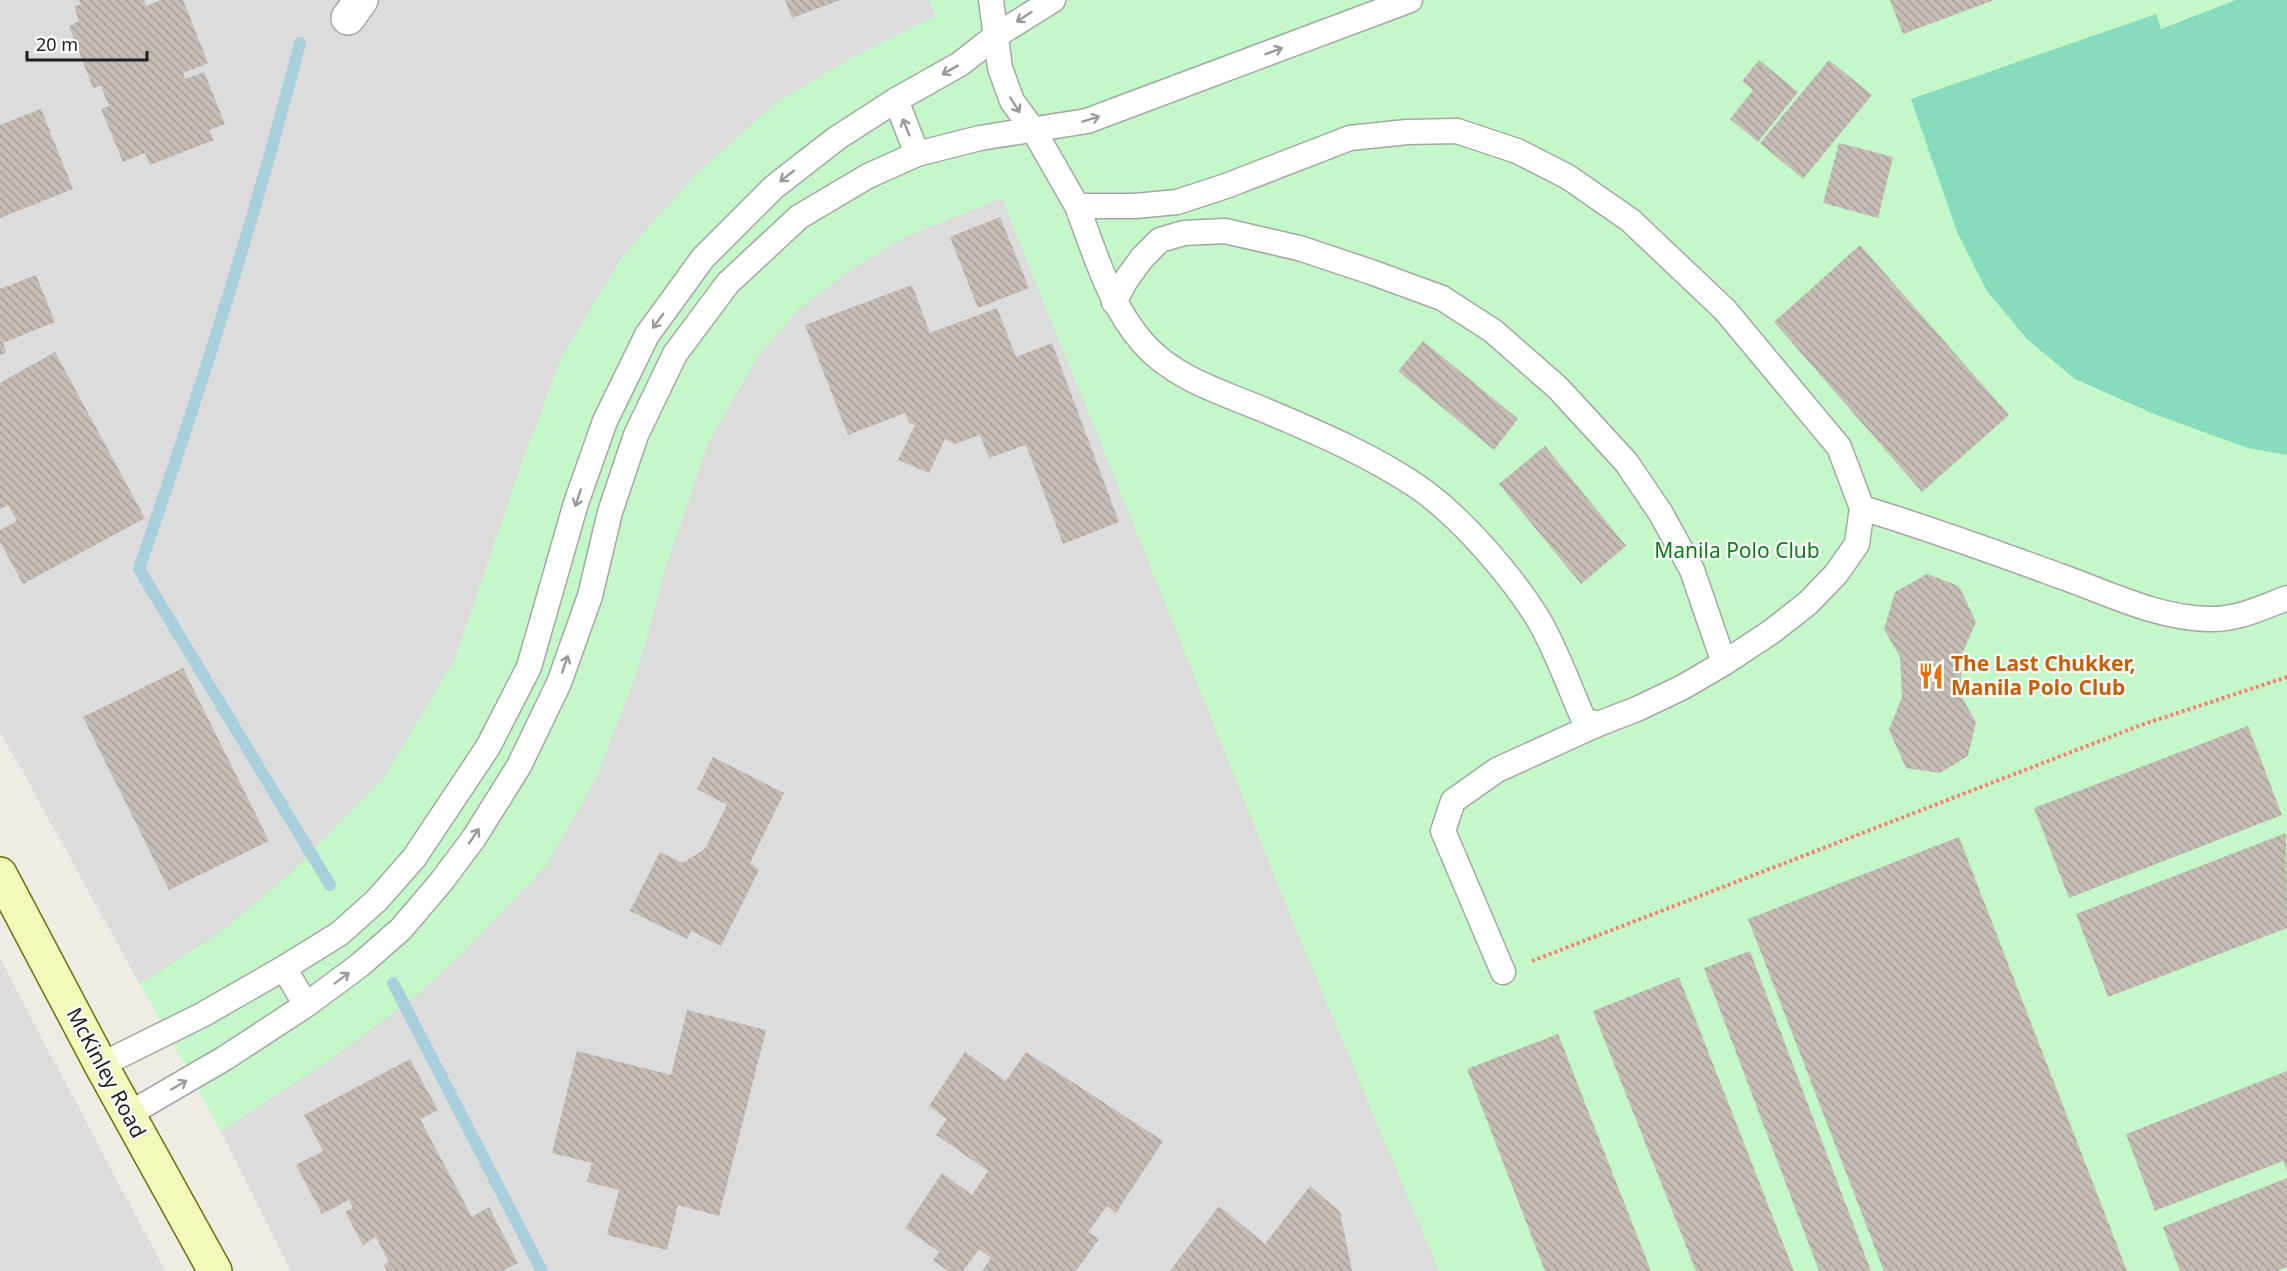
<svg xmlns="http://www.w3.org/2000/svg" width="2287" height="1271" viewBox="0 0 2287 1271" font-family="'Noto Sans',sans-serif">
<defs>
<pattern id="building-back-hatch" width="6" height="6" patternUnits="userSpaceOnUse" patternTransform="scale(1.5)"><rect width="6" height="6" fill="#c4bcb5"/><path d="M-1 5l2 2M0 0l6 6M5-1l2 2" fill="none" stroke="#a8a19b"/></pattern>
</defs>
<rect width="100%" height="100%" fill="#efece5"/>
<!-- residential -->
<g fill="#dddcdc">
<polygon points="0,0 2287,0 2287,1271 291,1271 221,1131 0,731"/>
<polygon points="0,959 165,1271 0,1271"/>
</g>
<!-- park -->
<polygon fill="#c4f8c9" points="929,0 2287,0 2287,1271 1439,1271 1298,934 1002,198 905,237 849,271 800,308 757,358 708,443 665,570 638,669 595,781 545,867 464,952 418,994 330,1060 221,1131 140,984 221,932 292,872 385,776 455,659 517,476 562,356 622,257 697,173 776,103 856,55 935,16"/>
<!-- pitch -->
<polygon fill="#86dcbd" points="2236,0 2287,0 2287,455 2248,448 2154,414 2075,379 2027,339 1987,291 1957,232 1911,99 2156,14 2161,29"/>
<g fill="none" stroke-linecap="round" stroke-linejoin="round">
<!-- stream -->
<g stroke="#a7cfdc" stroke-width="12">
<path d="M 300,43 C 254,221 199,395 139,569 L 330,885"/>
<polyline points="393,983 542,1271"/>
</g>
</g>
<!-- building -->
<g fill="url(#building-back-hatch)">
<polygon points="79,0 144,0 146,6 161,0 183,0 208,63 183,73 185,79 204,72 225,124 209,130 214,140 150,165 145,153 123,162 101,109 109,106 101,86 93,88 69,26 79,21 74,7 80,4"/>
<polygon points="785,0 840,0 792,18"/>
<polygon points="1890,0 1994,0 1903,34"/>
<polygon points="1759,60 1798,92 1758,142 1730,119 1753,90 1742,81"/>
<polygon points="1829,60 1872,95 1803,179 1760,143"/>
<polygon points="41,109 73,189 0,218 0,125"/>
<polygon points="1839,143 1893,157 1878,218 1823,203"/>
<polygon points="1000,217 1029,288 978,308 950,237"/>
<polygon points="1860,245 2009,415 1922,492 1774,322"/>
<polygon points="36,275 55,322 3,343 6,353 0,355 0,289"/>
<polygon points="912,285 930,333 997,308 1016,357 1052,343 1119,522 1063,544 1026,445 989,458 980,435 955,444 945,439 929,473 898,460 915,425 909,423 905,413 848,435 805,325"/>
<polygon points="1423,341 1518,419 1494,450 1398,371"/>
<polygon points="55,352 145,518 23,584 0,542 0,530 17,521 8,505 0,509 0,383"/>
<polygon points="1545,446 1626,546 1581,584 1499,484"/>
<polygon points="1927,574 1959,586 1976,622 1961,656 1961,696 1976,722 1968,756 1940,773 1906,768 1889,730 1902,697 1900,657 1884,629 1895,592"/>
<polygon points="183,668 269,841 169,890 83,717"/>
<polygon points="2248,726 2282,815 2069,898 2034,808"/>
<polygon points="713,757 784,793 750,863 759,870 721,946 691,931 687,939 630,911 660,852 682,863 705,849 727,805 697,789"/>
<polygon points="2286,833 2287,928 2108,997 2076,914"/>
<polygon points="1959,837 2127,1271 1884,1271 1748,919"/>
<polygon points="1750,951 1871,1271 1819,1271 1704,968"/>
<polygon points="1679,977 1794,1271 1696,1271 1593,1011"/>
<polygon points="687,1010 766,1030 719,1216 678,1205 667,1250 607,1235 619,1190 587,1182 592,1163 552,1153 577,1051 671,1075"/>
<polygon points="1558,1034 1651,1271 1545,1271 1467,1069"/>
<polygon points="965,1052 1006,1081 1026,1052 1163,1141 1116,1213 1107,1206 1088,1232 1099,1239 1076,1271 982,1271 991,1258 979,1249 963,1271 948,1271 933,1260 939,1252 905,1228 942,1173 972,1195 988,1171 936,1135 947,1119 929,1106"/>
<polygon points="410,1059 438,1110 420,1119 472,1217 489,1207 518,1263 502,1271 387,1271 384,1265 389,1262 376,1237 363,1245 345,1212 353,1208 349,1200 322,1214 296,1165 323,1151 304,1115"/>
<polygon points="2287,1071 2287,1171 2283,1161 2155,1211 2126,1134"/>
<polygon points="2287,1178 2287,1267 2277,1271 2180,1271 2163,1227"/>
<polygon points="1310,1186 1340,1212 1352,1271 1170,1271 1219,1206 1265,1244"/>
</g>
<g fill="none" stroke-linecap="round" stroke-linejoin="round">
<!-- service casing -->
<g stroke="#a6a6a6" stroke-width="27">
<g id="service">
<path d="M 991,0 L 1000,68 L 1012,101 L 1034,131 L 1077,206 L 1135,206 L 1177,202 L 1226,186 L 1350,138 L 1407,132 L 1457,131 L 1517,151 L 1568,177 L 1630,220 L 1725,310 L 1839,447 L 1862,508 L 1857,544 L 1836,574 L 1808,603 L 1771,632 L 1724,663 L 1683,687 L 1637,709 L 1598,724 L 1584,720 C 1569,687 1556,648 1537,617 C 1510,574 1460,516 1418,487 C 1372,456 1321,434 1269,412 C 1227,394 1175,380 1143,343 C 1109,304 1095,253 1077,206"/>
<polyline points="896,100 917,154"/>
<polyline points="1114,302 1126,280 1142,258 1160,240 1184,233 1225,231 1299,248 1371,272 1442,298 1493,331 1558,388 1626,462 1660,512 1692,570 1724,663"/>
<path d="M 1862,508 C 1929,528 1994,552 2060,576 C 2108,593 2157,618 2208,619 C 2237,620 2261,608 2287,598"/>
<polyline points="284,968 306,1005"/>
<polyline points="1503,972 1443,831 1453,801 1497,770 1598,724"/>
<polyline points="101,1065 202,1015 284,968 339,934 377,900 414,858 488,747 529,667 576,503 605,421 647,335 703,258 774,187 837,138 896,100 960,64 997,35 1053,0"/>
<polyline points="129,1114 225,1058 306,1005 360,965 401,929 441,882 474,838 519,766 559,683 590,596 610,512 636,435 675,354 728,283 799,217 868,176 917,154 980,138 1087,121 1410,0"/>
</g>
</g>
<!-- minor casing -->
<g stroke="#a6a6a6" stroke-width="36">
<polyline id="minor" points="348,18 361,0"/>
</g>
<!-- secondary casing -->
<g stroke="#667408" stroke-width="36">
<polyline id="secondary" points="0,874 101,1065 215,1271"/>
</g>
<!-- path -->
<polyline stroke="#f68170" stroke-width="4" stroke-dasharray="3 3" stroke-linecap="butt" points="1532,961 2141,725 2287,677"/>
<!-- service -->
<use href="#service" stroke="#fff" stroke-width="24"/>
<!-- minor -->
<use href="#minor" stroke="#fff" stroke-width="33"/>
<!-- secondary -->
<use href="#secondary" stroke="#f3f8bb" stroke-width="33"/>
</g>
<!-- one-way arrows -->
<defs><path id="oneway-shaft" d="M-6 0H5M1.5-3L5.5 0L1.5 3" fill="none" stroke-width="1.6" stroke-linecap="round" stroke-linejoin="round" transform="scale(1.5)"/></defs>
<g stroke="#9a9a9a">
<use href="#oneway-shaft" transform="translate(1024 17) rotate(147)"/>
<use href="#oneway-shaft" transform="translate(1274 51) rotate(-21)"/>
<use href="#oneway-shaft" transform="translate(950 70) rotate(151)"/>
<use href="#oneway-shaft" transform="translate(1015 105) rotate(57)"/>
<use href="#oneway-shaft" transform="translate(1091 119) rotate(-17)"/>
<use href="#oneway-shaft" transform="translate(906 127) rotate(-112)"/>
<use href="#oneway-shaft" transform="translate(787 176) rotate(142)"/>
<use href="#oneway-shaft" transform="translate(658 321) rotate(126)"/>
<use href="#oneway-shaft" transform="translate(578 498) rotate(108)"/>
<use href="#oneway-shaft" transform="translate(565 664) rotate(-71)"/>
<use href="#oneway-shaft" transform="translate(474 836) rotate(-56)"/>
<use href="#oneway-shaft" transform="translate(342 978) rotate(-37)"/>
<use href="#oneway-shaft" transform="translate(179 1085) rotate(-30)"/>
</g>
<!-- icons -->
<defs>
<g id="restaurant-bare" transform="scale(2.07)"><path d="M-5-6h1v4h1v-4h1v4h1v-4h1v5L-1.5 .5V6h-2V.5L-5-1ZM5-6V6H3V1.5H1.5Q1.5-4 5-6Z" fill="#e8710a" stroke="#fff" stroke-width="2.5" paint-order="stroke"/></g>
</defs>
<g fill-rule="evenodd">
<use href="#restaurant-bare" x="1931" y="676"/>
</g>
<g text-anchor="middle" stroke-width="4.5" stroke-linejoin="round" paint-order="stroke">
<!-- park labels -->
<g font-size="21" fill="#0e7b1a" stroke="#fff">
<text x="1737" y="558">Manila Polo Club</text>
</g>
<!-- food labels -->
<g font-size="21" font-weight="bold" fill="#c56008" stroke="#fff" text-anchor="start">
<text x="1951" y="671">The Last Chukker,<tspan x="1951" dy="24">Manila Polo Club</tspan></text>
</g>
<!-- street labels -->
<g font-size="21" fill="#1f1f1f" stroke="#fff">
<text transform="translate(106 1073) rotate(62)" y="7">McKinley Road</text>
</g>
</g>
<!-- scale -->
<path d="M27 51v9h120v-9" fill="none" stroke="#1f1f1f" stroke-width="3"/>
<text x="36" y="51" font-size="18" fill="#1f1f1f" stroke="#ffffff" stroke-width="4.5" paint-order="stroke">20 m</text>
</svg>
